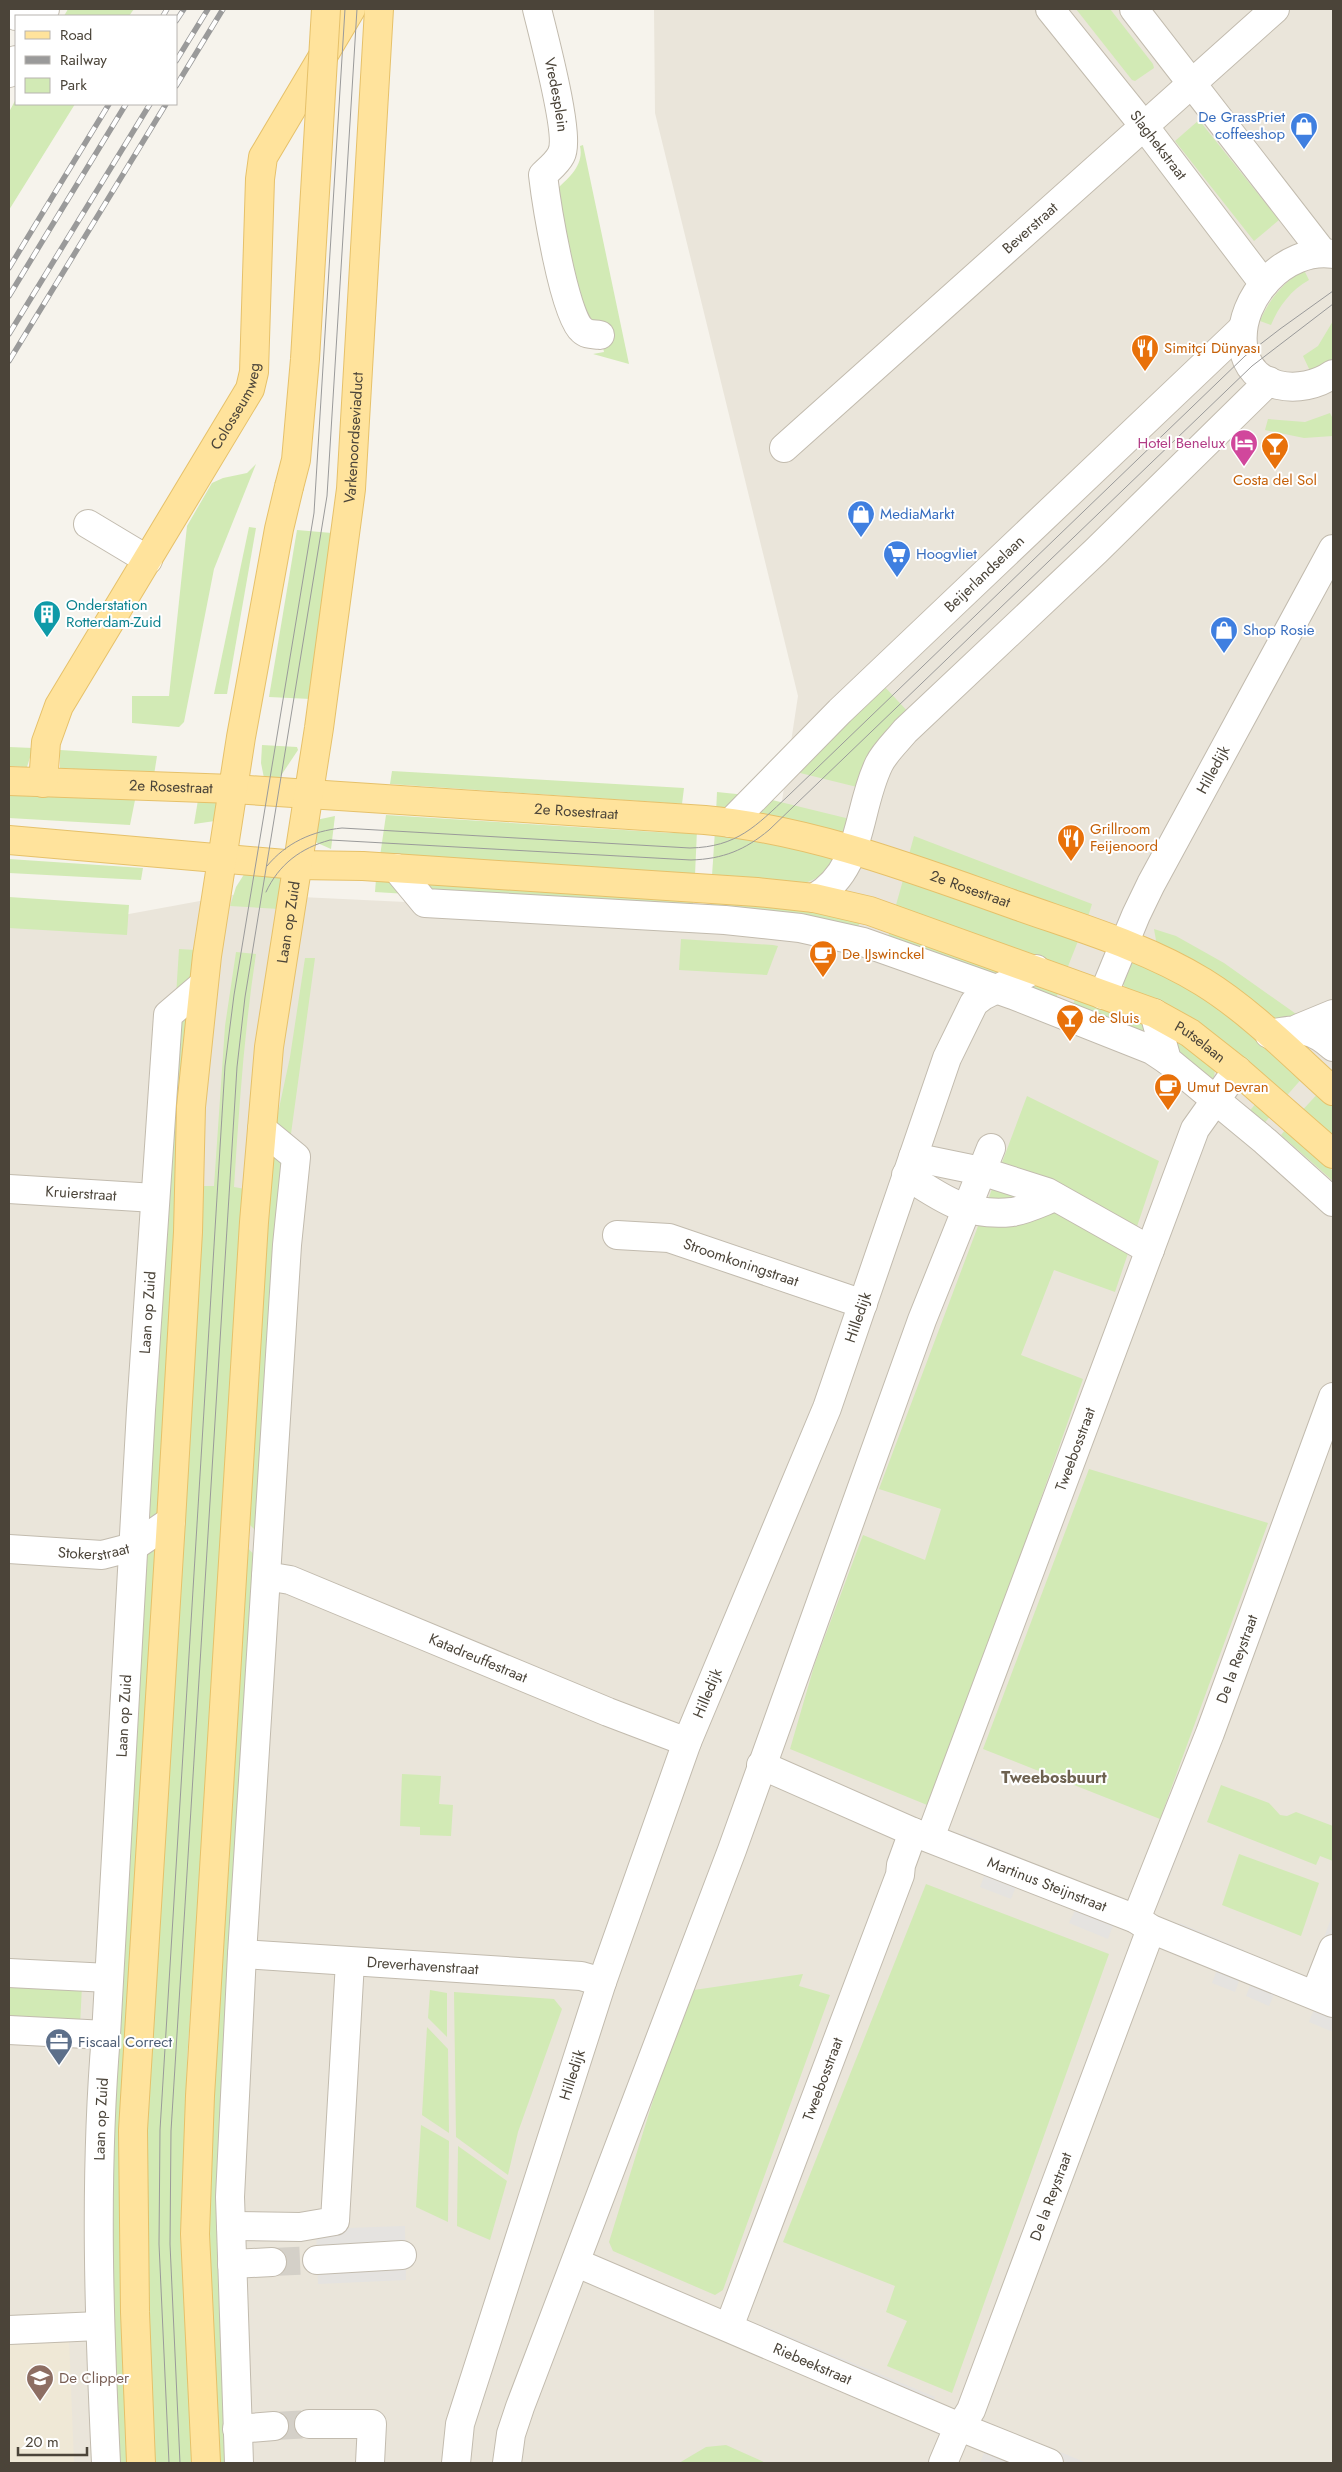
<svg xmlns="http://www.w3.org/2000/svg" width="1342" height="2472" viewBox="0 0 1342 2472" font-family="Jost,sans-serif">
<rect width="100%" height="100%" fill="#f6f3ec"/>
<!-- residential -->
<polygon fill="#eae5da" points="654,9 1333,9 1333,2463 9,2463 9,908 118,916 238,894 764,919 798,696 655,113"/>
<!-- education -->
<polygon fill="#efe8d6" points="69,2338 74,2463 9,2463 9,2341"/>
<!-- green -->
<g fill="#d2eab5">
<polygon points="68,9 134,9 129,16 64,16"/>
<polygon points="1076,9 1110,9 1153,64 1154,68 1135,81 1132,80"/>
<polygon points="16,99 16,104 75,104 9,210 9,112"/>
<polygon points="1199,120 1279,220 1254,241 1175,141"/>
<path d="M 583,145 L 629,364 L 593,354 L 604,352 L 597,322 L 589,321 L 580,295 L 555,191 C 569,177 584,166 580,146 Z"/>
<path d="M 1304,270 L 1309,280 C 1291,290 1279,306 1271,325 L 1260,321 C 1270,298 1283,283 1304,270 Z"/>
<polygon points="1333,321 1333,358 1311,373 1303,356 1318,346"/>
<polygon points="1330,413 1333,419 1333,436 1304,438 1265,430 1268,419 1305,422"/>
<polygon points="256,464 214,569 184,722 179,727 132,723 132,696 169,696 187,526 212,483 223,478 247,473"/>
<polygon points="249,527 256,528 227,694 214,694"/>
<polygon points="297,530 332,533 311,699 269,697"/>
<polygon points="882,684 911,715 861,788 792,771"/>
<polygon points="262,745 297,747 298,750 280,777 266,788 261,763"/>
<polygon points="9,747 33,748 27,767 9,766"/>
<polygon points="60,750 157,756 154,775 60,768"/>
<polygon points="392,771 684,788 682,804 390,784"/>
<polygon points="9,786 136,795 130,825 9,818"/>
<polygon points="717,792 746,795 740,803 716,813"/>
<polygon points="764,798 854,820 848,839 745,819"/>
<polygon points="198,800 218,800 215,821 194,824"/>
<polygon points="386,815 672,833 697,830 695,875 380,856"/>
<polygon points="335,816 331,849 313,841 316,820"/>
<polygon points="715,830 843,854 826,874 803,884 712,876"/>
<polygon points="914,836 1092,904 1086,923 908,858"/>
<polygon points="9,859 143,868 141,880 9,873"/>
<polygon points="248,868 285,871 279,909 230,906 236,887"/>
<polygon points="905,873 1080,936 1065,974 894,912"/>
<polygon points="376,879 394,880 407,894 375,892"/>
<polygon points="414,881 693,898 693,912 426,895"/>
<polygon points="9,897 129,905 127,935 9,928"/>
<polygon points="711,899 764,902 861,919 858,927 710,913"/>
<polygon points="891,927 1019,973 996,980 886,943"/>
<polygon points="1154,929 1176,936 1224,963 1299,1016 1270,1023 1157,946"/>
<polygon points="681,939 773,945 778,946 767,975 679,970"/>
<polygon points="179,949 196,950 177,1211 161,1516 142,1528"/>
<path d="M 236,952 L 256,954 C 244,1032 239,1109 234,1187 L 245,1189 L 187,2061 L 183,2266 L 192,2463 L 152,2463 L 147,2266 L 147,2141 L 201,1186 L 214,1186 L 225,1026 Z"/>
<polygon points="305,958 315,958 290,1141 275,1127 290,1057"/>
<polygon points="1133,961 1204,990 1305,1075 1282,1101 1126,989 1123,984"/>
<polygon points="1039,982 1060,988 1054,1003 1017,989"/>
<polygon points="1077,994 1147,1020 1155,1041 1071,1010"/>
<polygon points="1165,1029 1215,1070 1214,1077 1211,1079 1174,1055"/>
<polygon points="1322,1089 1333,1100 1333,1145 1299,1114"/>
<polygon points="1027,1096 1159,1161 1115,1292 1054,1270 1021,1355 1083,1379 932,1807 790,1749 815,1663 863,1535 925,1560 941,1509 879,1489"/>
<polygon points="1258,1101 1274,1112 1261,1127 1246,1115"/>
<polygon points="1286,1129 1333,1171 1333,1181 1281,1135"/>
<polygon points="272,1148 286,1161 262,1537 245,1520"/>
<polygon points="1089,1469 1268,1523 1160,1819 983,1749"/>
<polygon points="160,1541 130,2463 114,2463 103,2251 141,1552"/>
<polygon points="244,1544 261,1562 234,2463 217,2463 208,2212 211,2123"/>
<polygon points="402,1774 441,1776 439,1804 453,1805 451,1836 420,1835 420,1827 400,1826"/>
<polygon points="1221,1785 1269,1803 1280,1815 1287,1816 1296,1812 1333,1826 1333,1861 1320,1856 1316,1865 1207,1822"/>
<polygon points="1239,1854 1319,1883 1301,1936 1222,1905"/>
<polygon points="926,1884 1109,1954 952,2393 887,2366 907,2321 886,2312 895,2286 783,2242"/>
<polygon points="803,1974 799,1986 830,1995 723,2290 715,2295 613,2251 609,2242 687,1991"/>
<polygon points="9,1980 82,1985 80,2026 9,2022"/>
<polygon points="430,1990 447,1993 447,2037 428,2018"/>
<polygon points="454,1992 554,1999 562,2009 518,2132 508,2175 456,2137"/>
<polygon points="427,2027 448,2049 449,2133 422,2115"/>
<polygon points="421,2125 449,2141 448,2222 416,2207"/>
<polygon points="458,2146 507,2181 490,2240 457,2226"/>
<polygon points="726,2445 766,2463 679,2463 706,2447"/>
</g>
<!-- parking -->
<g fill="#e5e3e0">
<polygon points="1191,1798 1198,1801 1162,1897 1156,1894"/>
<polygon points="963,1834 1108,1894 961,1841"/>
<polygon points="986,1871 1017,1884 1011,1899 980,1887"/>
<polygon points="1076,1908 1114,1923 1108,1939 1069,1923"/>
<polygon points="1333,1913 1333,1935 1325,1957 1318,1954"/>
<polygon points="1180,1923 1244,1950 1242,1956 1177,1929"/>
<polygon points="1218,1967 1241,1976 1235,1992 1212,1983"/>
<polygon points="1252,1980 1276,1990 1269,2006 1246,1996"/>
<polygon points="1315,2007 1333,2014 1333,2032 1309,2022"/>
<polygon points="405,2226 406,2280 318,2284 316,2229"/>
<polygon points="762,2325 935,2397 933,2403 760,2332"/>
<polygon points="1016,2434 1087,2463 1069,2463 1013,2440"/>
<polygon points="986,2448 1024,2463 980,2463"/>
</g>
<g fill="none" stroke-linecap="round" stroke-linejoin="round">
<!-- minor-tunnel -->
<g stroke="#d4d0c8" stroke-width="28" stroke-dasharray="28 14" stroke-linecap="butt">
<polyline points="272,2262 317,2260"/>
<polyline points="274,2426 309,2424"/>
</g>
<!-- minor casing -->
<g stroke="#c2bbae" stroke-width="30">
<g id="minor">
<path id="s1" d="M 537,9 C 543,34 571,137 561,155 C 557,163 549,169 543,175 C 546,201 564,316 582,330 C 587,335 593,334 600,335"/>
<path id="s2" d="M 1050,9 L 1144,126 L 1264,284"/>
<polyline points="1134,9 1323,253"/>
<polyline points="9,12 16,16"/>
<polyline points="41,16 45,9"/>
<polyline points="9,73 16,60"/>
<path d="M 1333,254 C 1285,247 1238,298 1243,345 C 1248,391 1302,396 1333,374"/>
<path id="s3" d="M 784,448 L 1275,9"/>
<polyline points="88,524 148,560"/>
<path id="s4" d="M 730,823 L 840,711 L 1243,328"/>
<polyline points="396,868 425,903 725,920 800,928 863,942 1013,995 1152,1050 1167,1060"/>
<path d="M 814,898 C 864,869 856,811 879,764 C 885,752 897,741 905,731 L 1096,551 L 1269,381"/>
<path id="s5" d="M 1103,995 L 1136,915 L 1151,884 L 1333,549"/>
<polyline points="1154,1013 1167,1060 1265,1141 1333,1202"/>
<polyline points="1299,1028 1333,1014"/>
<path d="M 1269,1034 C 1298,1029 1310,1026 1333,1047"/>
<polyline points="913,1157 981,1171 1047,1192 1150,1250"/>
<path d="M 906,1175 C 941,1198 967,1217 1012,1212 C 1026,1210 1042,1202 1055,1197"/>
<path id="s6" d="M 9,1189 L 155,1198"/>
<path id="s7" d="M 617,1235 L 669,1238 L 863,1304"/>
<path id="s8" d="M 9,1549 L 102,1555 L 133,1547 L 171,1521"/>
<path id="s9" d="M 266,1576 L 290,1580 L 608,1712 L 687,1742"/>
<path id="s10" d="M 761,1765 L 913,1832 L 1136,1919 L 1151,1929 L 1333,2003"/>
<path id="s11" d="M 930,1838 L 1195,1129 L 1237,1070"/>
<path id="s12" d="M 1136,1919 L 1210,1733 L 1333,1397"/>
<path id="s13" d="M 242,1954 L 581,1976 L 602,1982"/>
<polyline points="9,1973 109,1978"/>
<polyline points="1315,1995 1333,1949"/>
<polyline points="9,2030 106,2035"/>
<polyline points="231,2226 300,2227 335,2221 350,1962"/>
<polyline points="317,2260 402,2255"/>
<path id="s14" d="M 577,2263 L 960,2427 L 1049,2463"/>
<polyline points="232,2264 272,2262"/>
<path id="s15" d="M 729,2327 L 900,1875 L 901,1865 L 913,1832"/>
<polyline points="9,2330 99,2326"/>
<polyline points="309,2424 372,2424 370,2463"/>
<polyline points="237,2429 274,2426"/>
<path id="s16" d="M 106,2463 C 99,2320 94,2178 106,2035 L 141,1410 L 168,1015 L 203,985"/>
<polyline points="239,2463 230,2197 242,1954 287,1245 296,1157 262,1129"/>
<path id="s17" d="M 456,2463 L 460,2424 L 602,1982 L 687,1742 L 827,1408 L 947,1058 L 974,1003 L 983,996 L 1036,969"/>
<polyline points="507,2463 511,2434 520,2407 732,1850 922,1320 991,1148"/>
<path id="s18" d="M 943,2463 L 954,2437 L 971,2410 L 1151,1929"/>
</g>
</g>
<!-- major casing -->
<g stroke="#e6c16a" stroke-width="30">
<g id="major">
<path id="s19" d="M 9,781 L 233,789 L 705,820 C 813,830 916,870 1018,906 C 1080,928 1146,947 1203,982 C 1250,1011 1292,1054 1333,1091"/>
<path id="s20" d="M 43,783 L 46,742 L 59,706 L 250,389 L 254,372 L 260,179 L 263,157 L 351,9"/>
<path id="s21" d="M 9,840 L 297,865 L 363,866 L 757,892 L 814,898 L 870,911 L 1154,1013 L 1190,1033 L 1237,1070 L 1333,1154"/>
<polyline points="141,2463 135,2312 133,2130 171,1521 188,1232 191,1107 207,956 241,737 279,529 289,487"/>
<path id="s22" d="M 206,2463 L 195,2234 L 200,2096 L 254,1222 L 269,1047 L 319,728 L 351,489 L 379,9"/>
</g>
</g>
<!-- minor -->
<use href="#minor" stroke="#fff" stroke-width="28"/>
<!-- major -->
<use href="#major" stroke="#ffe39c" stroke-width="28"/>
<!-- tram -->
<g stroke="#9a9a9a" stroke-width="1">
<path d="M 267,866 C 286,843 312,831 342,828 L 690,848 C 737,847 756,826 788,796 L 1245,356 L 1280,329 L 1333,291"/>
<path d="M 266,892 C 279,864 301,848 330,840 L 691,860 C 723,859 745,850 769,830 L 1252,366 L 1333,304"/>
<polyline points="169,2463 159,2244 160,2130 225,1066 234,995 314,513 345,9"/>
<polyline points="180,2463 170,2244 171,2131 237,1067 245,997 327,496 357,9"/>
</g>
<!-- rail casing -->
<g stroke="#9a9a9a" stroke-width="5.5">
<g id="rail">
<polyline points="163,16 167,9"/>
<polyline points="176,21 184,9"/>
<polyline points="176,61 208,9"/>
<polyline points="176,86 223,9"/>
<polyline points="9,268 109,104"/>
<polyline points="9,296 126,104"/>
<polyline points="9,334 150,104"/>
<polyline points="9,361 166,104"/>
</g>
</g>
<!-- rail -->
<use href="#rail" stroke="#fff" stroke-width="4" stroke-dasharray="11" stroke-linecap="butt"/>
<!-- major-bridge casing -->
<g stroke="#e6c16a" stroke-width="30" stroke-linecap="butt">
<polyline id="major-bridge" points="289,487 296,460 305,359 326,9"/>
</g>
<!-- major-bridge -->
<use href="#major-bridge" stroke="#ffe39c" stroke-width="28"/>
</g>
<!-- icons -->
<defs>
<g id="shop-pin" transform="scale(1.4375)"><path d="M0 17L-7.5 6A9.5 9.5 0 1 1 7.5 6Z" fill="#3f7fe0" stroke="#fff"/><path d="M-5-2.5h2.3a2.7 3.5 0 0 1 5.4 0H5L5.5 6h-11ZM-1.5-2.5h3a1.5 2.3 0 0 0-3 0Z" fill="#fff"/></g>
<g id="restaurant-pin" transform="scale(1.4375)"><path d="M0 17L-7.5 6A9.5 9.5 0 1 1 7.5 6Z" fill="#e8710a" stroke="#fff"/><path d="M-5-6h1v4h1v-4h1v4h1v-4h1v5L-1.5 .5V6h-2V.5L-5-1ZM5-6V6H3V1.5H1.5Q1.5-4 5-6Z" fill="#fff"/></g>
<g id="hotel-pin" transform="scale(1.4375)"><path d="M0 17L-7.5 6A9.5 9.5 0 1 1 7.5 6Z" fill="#d1479c" stroke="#fff"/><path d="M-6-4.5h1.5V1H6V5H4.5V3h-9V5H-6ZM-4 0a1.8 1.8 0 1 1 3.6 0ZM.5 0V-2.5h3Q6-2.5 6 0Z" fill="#fff"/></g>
<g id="bar-pin" transform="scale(1.4375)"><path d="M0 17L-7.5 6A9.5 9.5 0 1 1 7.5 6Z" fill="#e8710a" stroke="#fff"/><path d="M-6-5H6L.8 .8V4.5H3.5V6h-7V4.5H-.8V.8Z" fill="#fff"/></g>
<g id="supermarket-pin" transform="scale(1.4375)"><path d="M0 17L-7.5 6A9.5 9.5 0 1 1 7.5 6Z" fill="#3f7fe0" stroke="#fff"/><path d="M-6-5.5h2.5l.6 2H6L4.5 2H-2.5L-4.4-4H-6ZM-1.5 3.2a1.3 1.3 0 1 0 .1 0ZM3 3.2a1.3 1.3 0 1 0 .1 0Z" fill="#fff"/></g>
<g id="building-pin" transform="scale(1.4375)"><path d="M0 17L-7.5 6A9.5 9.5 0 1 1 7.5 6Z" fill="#0f9aa8" stroke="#fff"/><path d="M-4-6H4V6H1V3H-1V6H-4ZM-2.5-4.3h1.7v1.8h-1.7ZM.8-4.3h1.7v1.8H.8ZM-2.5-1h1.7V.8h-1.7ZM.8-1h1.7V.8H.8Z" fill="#fff"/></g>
<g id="cafe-pin" transform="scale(1.4375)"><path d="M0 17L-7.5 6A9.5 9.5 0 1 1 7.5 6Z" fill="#e8710a" stroke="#fff"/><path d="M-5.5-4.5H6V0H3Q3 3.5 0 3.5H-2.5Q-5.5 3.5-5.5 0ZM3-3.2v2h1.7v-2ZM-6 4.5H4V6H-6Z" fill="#fff"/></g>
<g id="office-pin" transform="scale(1.4375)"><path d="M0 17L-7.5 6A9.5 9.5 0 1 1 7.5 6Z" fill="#5c6f8a" stroke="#fff"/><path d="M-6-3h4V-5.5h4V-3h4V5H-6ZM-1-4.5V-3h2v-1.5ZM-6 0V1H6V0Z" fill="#fff"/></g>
<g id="school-pin" transform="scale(1.4375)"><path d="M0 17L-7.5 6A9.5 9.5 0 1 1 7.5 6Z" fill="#8d6e63" stroke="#fff"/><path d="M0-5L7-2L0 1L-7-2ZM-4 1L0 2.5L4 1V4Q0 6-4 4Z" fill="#fff"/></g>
</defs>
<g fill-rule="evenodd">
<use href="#shop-pin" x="1304" y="126"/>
<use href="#restaurant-pin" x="1145" y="348"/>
<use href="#hotel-pin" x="1244" y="443"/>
<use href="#bar-pin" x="1275" y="446"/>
<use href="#shop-pin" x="861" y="514"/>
<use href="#supermarket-pin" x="897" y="554"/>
<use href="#building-pin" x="47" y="614"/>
<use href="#shop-pin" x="1224" y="630"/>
<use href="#restaurant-pin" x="1071" y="838"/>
<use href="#cafe-pin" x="823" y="954"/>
<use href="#bar-pin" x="1070" y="1018"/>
<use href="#cafe-pin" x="1168" y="1087"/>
<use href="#office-pin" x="59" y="2042"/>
<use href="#school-pin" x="40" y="2378"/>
</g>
<g text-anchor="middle" stroke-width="4" stroke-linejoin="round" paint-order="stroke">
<!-- street labels -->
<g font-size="15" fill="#4b4439" stroke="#fff">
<text dy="5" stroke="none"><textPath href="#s1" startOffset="88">Vredesplein</textPath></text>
<text dy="5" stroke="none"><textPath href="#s2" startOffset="174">Slaghekstraat</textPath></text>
<text dy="5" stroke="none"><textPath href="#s3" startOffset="330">Beverstraat</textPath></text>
<text dy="5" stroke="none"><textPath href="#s20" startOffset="428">Colosseumweg</textPath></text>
<text dy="5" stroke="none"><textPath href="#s22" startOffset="2034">Varkenoordseviaduct</textPath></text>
<text dy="5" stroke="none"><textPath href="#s4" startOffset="356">Beijerlandselaan</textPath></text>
<text dy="5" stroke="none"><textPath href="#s5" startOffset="251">Hilledijk</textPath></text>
<text dy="5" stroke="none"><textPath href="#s19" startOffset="162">2e Rosestraat</textPath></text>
<text dy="5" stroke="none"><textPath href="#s19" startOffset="568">2e Rosestraat</textPath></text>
<text dy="5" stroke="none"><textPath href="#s19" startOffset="972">2e Rosestraat</textPath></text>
<text dy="5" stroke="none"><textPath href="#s22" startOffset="1545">Laan op Zuid</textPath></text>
<text dy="5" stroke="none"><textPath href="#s21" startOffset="1221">Putselaan</textPath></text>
<text dy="5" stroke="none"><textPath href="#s6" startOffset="72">Kruierstraat</textPath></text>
<text dy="5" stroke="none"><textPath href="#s7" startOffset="128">Stroomkoningstraat</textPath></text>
<text dy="5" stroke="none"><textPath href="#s16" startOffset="1152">Laan op Zuid</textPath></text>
<text dy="5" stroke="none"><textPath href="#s17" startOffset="1216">Hilledijk</textPath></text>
<text dy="5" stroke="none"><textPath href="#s11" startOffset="415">Tweebosstraat</textPath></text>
<text dy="5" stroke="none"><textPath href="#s8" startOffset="85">Stokerstraat</textPath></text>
<text dy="5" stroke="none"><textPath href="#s9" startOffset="228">Katadreuffestraat</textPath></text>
<text dy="5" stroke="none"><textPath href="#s12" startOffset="279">De la Reystraat</textPath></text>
<text dy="5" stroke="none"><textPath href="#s17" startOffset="811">Hilledijk</textPath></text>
<text dy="5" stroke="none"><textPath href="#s16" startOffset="748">Laan op Zuid</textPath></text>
<text dy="5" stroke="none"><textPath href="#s10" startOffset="310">Martinus Steijnstraat</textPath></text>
<text dy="5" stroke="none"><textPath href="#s13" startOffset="181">Dreverhavenstraat</textPath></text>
<text dy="5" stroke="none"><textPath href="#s17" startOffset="406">Hilledijk</textPath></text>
<text dy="5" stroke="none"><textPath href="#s15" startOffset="265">Tweebosstraat</textPath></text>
<text dy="5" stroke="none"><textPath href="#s16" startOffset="344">Laan op Zuid</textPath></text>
<text dy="5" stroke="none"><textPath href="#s18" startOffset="288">De la Reystraat</textPath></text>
<text dy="5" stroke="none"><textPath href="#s14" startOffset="256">Riebeekstraat</textPath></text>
</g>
<!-- shop labels -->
<g font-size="15" fill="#366cbe" stroke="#fff" text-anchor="start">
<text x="1285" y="122" text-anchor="end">De GrassPriet<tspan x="1285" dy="17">coffeeshop</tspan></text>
<text x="880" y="519">MediaMarkt</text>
<text x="916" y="559">Hoogvliet</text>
<text x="1243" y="635">Shop Rosie</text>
</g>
<!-- food labels -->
<g font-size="15" fill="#c56008" stroke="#fff" text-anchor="start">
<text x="1164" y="353">Simitçi Dünyası</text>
<text x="1275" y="485" text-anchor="middle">Costa del Sol</text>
<text x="1090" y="834">Grillroom<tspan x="1090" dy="17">Feijenoord</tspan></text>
<text x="842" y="959">De IJswinckel</text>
<text x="1089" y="1023">de Sluis</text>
<text x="1187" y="1092">Umut Devran</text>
</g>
<!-- hotel labels -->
<g font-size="15" fill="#b23c85" stroke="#fff" text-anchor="end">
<text x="1225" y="448">Hotel Benelux</text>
</g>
<!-- culture labels -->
<g font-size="15" fill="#0d838f" stroke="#fff" text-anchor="start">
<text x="66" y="610">Onderstation<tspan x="66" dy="17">Rotterdam-Zuid</tspan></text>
</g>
<!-- service labels -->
<g font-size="15" fill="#4e5e75" stroke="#fff" text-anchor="start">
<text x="78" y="2047">Fiscaal Correct</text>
</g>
<!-- education labels -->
<g font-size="15" fill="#785e54" stroke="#fff" text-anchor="start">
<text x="59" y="2383">De Clipper</text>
</g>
<!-- neighbourhood labels -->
<g font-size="16" font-weight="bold" fill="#6e6250" stroke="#fff">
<text x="1054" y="1783">Tweebosbuurt</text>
</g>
</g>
<!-- border -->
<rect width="1342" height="2472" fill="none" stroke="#4b4439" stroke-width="20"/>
<!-- legend -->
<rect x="15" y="15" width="162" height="90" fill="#ffffff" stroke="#b7b4b0"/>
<rect x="25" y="31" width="25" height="8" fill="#ffe39c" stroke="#b7b4b0"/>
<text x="60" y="40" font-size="15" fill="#4b4439">Road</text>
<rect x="25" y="56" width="25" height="8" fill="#9a9a9a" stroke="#b7b4b0"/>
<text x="60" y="65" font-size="15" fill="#4b4439">Railway</text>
<rect x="25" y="78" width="25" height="15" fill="#d2eab5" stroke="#b7b4b0"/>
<text x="60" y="90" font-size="15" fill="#4b4439">Park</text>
<!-- scale -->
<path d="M18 2447v8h69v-8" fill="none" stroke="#4b4439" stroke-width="2.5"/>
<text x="25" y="2447" font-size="15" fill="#4b4439" stroke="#ffffff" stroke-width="4" paint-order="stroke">20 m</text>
</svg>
